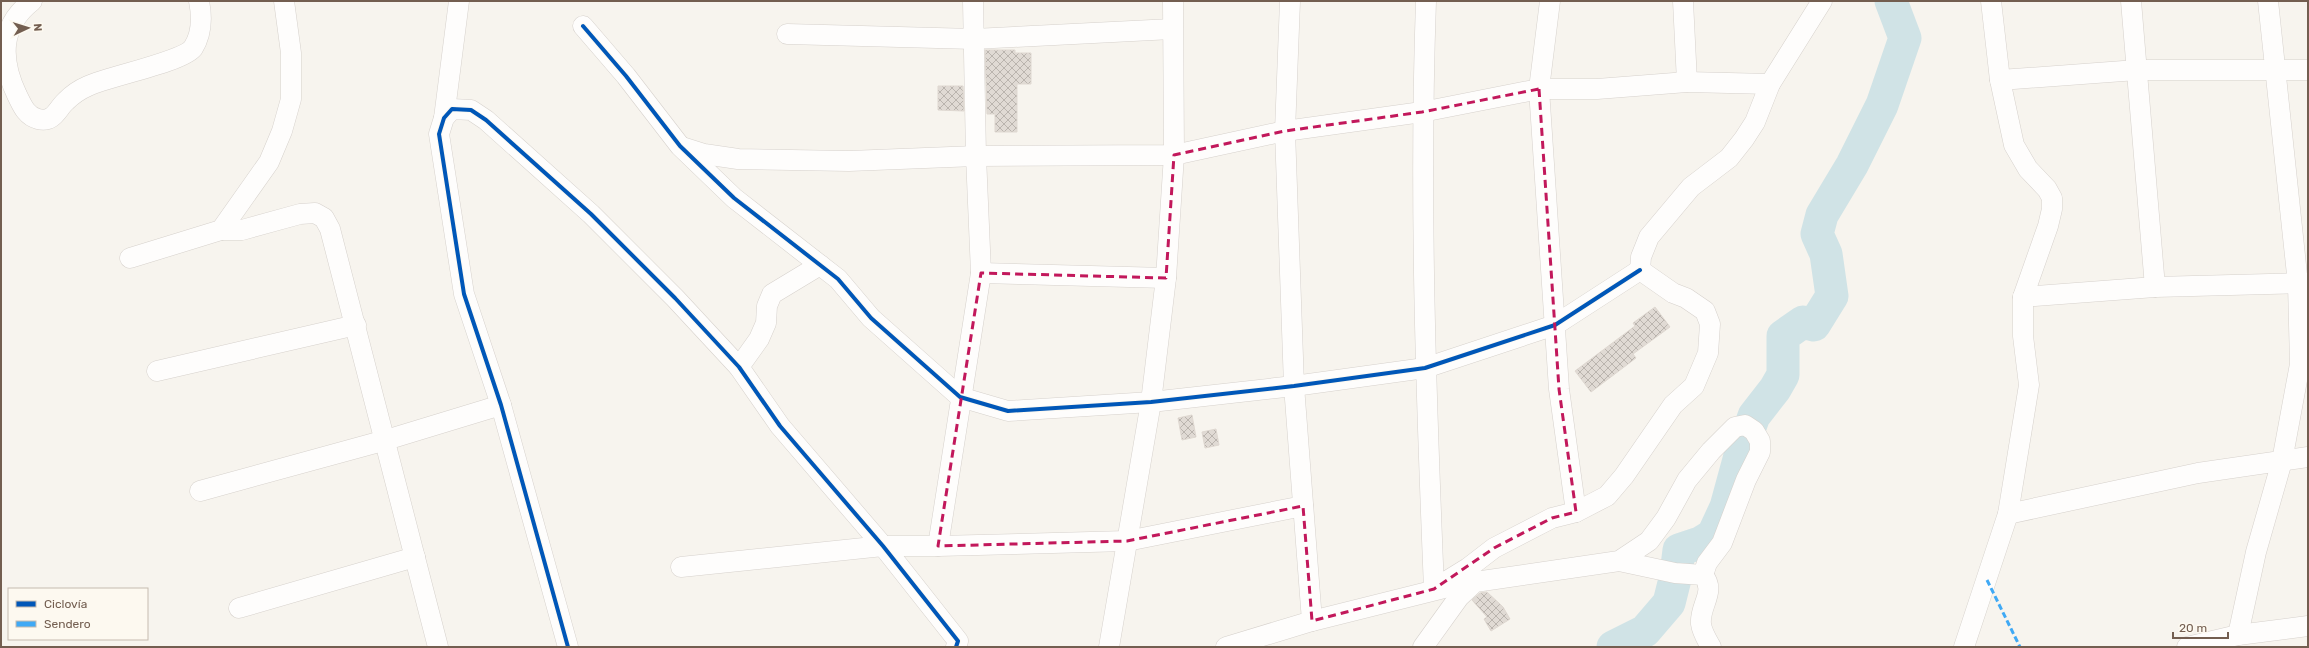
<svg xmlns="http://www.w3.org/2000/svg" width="2309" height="648" viewBox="0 0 2309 648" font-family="Rubik,sans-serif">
<defs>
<pattern id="building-cross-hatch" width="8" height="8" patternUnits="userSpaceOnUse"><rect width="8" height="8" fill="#e0dad4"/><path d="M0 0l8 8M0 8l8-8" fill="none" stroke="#bab4ae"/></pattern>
</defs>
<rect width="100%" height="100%" fill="#f7f4ee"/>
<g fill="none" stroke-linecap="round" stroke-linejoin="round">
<!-- river -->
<polyline stroke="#d0e3e6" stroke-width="33" points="1613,647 1645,631 1669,603 1676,575 1679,550 1700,543 1713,535 1726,507 1741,452 1754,416 1775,389 1783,375 1783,336 1803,322 1814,325 1832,296 1826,254 1817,234 1822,215 1852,165 1882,105 1905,38 1891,1"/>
</g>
<!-- building -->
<g fill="url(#building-cross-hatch)" stroke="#dfd8d1">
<polygon points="985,50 1015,50 1015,53 1031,53 1031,84 1017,84 1017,132 995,132 995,114 987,114"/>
<polygon points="938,86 963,86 964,111 938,110"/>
<polygon points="1655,307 1670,327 1633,354 1636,358 1591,392 1575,371 1635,326 1633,323"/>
<polygon points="1192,415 1196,437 1182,440 1178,418"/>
<polygon points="1216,429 1219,445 1205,448 1202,432"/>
<polygon points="1487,592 1503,607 1510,619 1491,631 1484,619 1487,617 1472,600 1480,593"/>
</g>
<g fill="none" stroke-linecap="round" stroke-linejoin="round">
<!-- minor casing -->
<g stroke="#d6d1cc" stroke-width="21">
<g id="minor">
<path d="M 32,1 C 0,26 0,59 17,95 C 22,105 26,116 38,119 C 54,123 57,109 66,101 C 72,95 81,89 88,86 C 110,76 182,62 193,48 C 202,34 202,16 199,1"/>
<path d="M 1426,1 C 1419,197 1426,393 1434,589 L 1468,568 L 1494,548 L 1552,518 L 1576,512 L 1607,496 L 1624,476 L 1673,405 L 1694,386 L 1708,353 L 1710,324 L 1705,311 L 1686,298 L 1673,293 L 1640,270"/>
<polyline points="1550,1 1539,89 1559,389 1576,512"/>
<polyline points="1683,1 1687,82"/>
<polyline points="2131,1 2155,287"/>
<polyline points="583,26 626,76 680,146 734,198 838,279 871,318 960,397 1008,411 1151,402 1294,386 1425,368 1555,325 1640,270"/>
<polyline points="787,34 974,39 1172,29"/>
<polyline points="2000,80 2137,70 2308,70"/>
<polyline points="444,118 459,1"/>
<polyline points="682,147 704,154 738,159 849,161 976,156 1174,155 1285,131 1422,112 1539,89 1597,89 1687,82 1770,84"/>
<polyline points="221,230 242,230 300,214 315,213 324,218 330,229 438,647"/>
<polyline points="130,258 221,230 269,162 282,131 291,99 291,53 284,1"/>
<polyline points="1640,270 1641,257 1649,237 1691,187 1729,158 1744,139 1755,122 1770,84 1822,1"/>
<polyline points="981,273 1166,278"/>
<polyline points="2023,297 2155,287 2308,283"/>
<polyline points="739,367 759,339 766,323 767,306 772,294 820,265"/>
<polyline points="157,371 356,325"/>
<polyline points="200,491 386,440 501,405"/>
<polyline points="2008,514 2198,473 2308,457"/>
<polyline points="938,546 1127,541 1303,506"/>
<path d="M 1619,561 L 1675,573 L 1703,575 C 1717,592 1699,605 1701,624 C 1702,632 1707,640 1711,647"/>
<polyline points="681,567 883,546 938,546 981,273 976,156 973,1"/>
<polyline points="239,608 415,557"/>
<polyline points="1312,621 1448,587"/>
<polyline points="2238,635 2256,552 2282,461 2300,364 2298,284 2268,1"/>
<polyline points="568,647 501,405 464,294 439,134 444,118 452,109 471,110 486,120 591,214 675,298 739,367 780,426 883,546 958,641 956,647"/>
<polyline points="1109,647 1151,402 1166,278 1174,155 1173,1"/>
<polyline points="1226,647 1312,621 1294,386 1285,131 1290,1"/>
<polyline points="1423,647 1459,597 1475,582 1619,561 1649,541 1666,518 1687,480 1711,451 1735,427 1745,425 1754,431 1760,441 1760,452 1746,480 1722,543 1707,563 1703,575"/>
<polyline points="1964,647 2008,514 2029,385 2023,336 2023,297 2048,226 2052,209 2052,198 2047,189 2028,169 2014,145 2000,80 1991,1"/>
<polyline points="2187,647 2238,635 2308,626"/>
</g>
</g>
<!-- minor -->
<use href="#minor" stroke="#fefdfc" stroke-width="20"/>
<!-- quiet -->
<polyline stroke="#3fa9f5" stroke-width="3" stroke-dasharray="6 3" stroke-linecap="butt" points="1987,580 2020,647"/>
<!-- cycleway casing -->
<g stroke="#fdf9f0" stroke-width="6">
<g id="cycleway">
<polyline points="583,26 626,76 680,146 734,198 838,279 871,318 960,397 1008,411 1151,402 1294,386 1425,368 1555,325 1640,270"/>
<polyline points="568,647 501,405 464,294 439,134 444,118 452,109 471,110 486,120 591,214 675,298 739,367 780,426 883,546 958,641 956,647"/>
</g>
</g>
<!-- cycleway -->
<use href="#cycleway" stroke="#0057b8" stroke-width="4"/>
</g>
<!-- marked area -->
<path fill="none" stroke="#c2185b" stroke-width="3" stroke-dasharray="8 5" stroke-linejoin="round" d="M 1539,89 L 1559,389 L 1576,512 L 1552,518 L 1494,548 L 1434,589 L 1312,621 L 1303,506 L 1127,541 L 938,546 L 981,273 L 1166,278 L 1174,155 L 1285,131 L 1422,112 Z"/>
<!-- border -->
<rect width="2309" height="648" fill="none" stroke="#735e50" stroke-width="4"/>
<!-- legend -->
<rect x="8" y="588" width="140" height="52" fill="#fdf9f0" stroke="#c6bbb0"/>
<rect x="16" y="601" width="20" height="6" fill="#0057b8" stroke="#c6bbb0"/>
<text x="44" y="608" font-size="12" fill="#735e50">Ciclovía</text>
<rect x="16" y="621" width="20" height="6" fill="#3fa9f5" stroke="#c6bbb0"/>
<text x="44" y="628" font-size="12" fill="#735e50">Sendero</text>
<!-- north arrow -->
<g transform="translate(28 28) rotate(86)" stroke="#fdf9f0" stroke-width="3" paint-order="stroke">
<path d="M0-3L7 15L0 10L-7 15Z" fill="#735e50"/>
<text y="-6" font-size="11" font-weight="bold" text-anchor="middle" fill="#735e50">N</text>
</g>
<!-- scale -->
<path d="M2173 632v6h55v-6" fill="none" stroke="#735e50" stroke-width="2"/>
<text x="2179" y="632" font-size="12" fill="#735e50" stroke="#fdf9f0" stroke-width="3" paint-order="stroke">20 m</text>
</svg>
